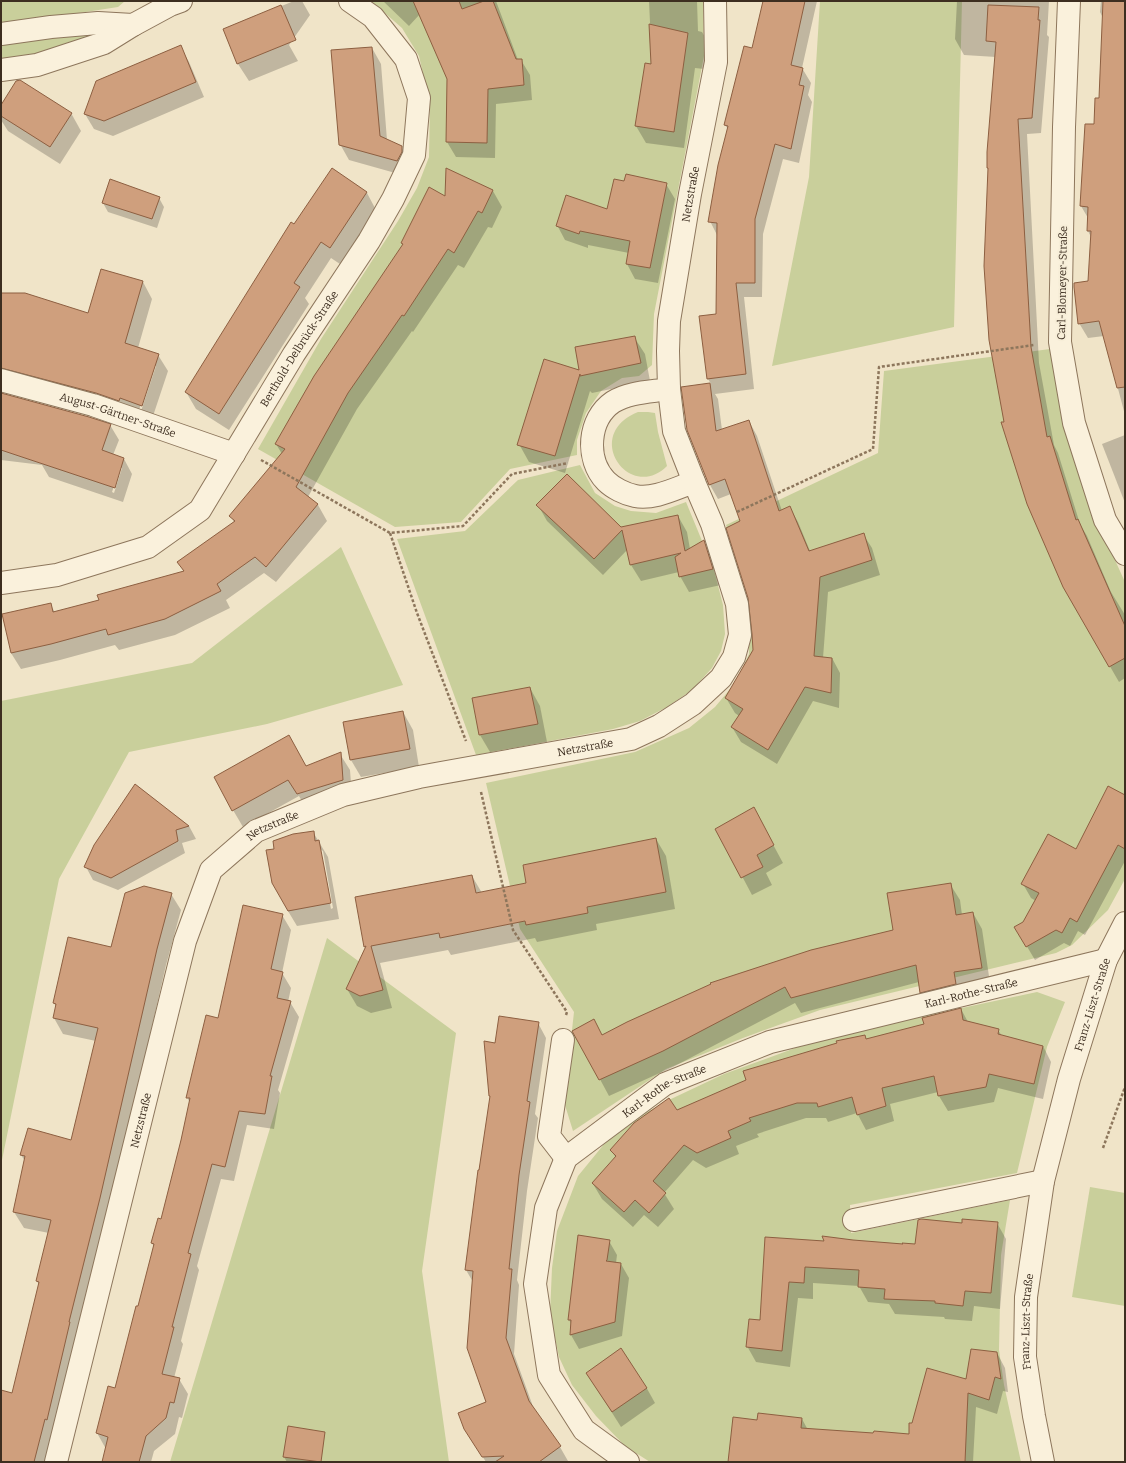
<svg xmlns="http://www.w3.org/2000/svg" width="1126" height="1463" viewBox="0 0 1126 1463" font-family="Bitter,serif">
<rect width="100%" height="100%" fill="#f0e4c8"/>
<!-- green -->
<g fill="#c9cf9b">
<polygon points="1,1 125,1 118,7 1,25"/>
<polygon points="371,1 703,1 704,56 654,314 652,365 639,376 622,378 601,391 586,413 577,440 577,455 510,469 461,522 395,527 258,449 321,339 398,221 417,188 429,157 430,104 419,56 402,28"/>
<polygon points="820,1 962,1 954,327 772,366 809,177"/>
<polygon points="96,32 98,36 89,42 1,62 1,43"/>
<polygon points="1050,349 1066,433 1088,501 1125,582 1125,879 1108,910 1072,945 1056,953 820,1010 743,1038 666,1069 573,1131 564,1102 574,1012 520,929 486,783 635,752 689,728 715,707 736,682 749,654 748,592 726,525 878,453 884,371"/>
<path d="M 638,412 L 648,412 L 655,413 L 658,432 L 667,466 C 630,503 581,435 638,412 Z"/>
<polygon points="580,465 595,493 615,506 631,511 656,513 686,502 714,570 723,605 725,634 721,651 712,668 692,690 667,707 640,721 613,729 476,755 397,539 465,531 518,480"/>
<polygon points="341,547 403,685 267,724 129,752 59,879 1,1165 1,701 192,663"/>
<polygon points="327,938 456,1033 422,1271 449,1462 170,1462"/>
<polygon points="1037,992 1065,1002 1047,1047 1017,1173 850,1205 851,1233 1010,1200 1001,1255 999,1350 1004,1385 1021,1462 650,1462 625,1446 596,1416 572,1385 559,1357 550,1314 552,1268 557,1231 578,1176 605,1143 634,1119 671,1099 724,1074 798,1047 864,1029"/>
<polygon points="1090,1187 1125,1193 1125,1306 1072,1297"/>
</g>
<!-- shadow -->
<g fill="#0003" fill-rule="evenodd">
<polygon points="294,1 302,1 310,15 289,45 298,61 249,81 238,64 224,29"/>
<polygon points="383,1 496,1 518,60 521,60 530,75 532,100 496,104 495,158 456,157 447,142 448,79 420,14 409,26"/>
<polygon points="649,1 697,1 698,31 702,32 712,49 713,70 695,68 684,148 646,143 636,126 652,66"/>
<polygon points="764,1 817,1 802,68 811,83 808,95 812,102 799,163 783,159 763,234 762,297 744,297 754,389 715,394 718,399 722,430 749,421 757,436 782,511 790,508 798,522 810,551 863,534 872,548 880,575 828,592 823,658 832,658 840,673 839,708 813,701 777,764 741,742 732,727 739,716 735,713 726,698 754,650 741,521 731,494 718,499 710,485 688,430 683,388 711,384 708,379 717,315 717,235 710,221 728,129 725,125 753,49"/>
<polygon points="957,1 1049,1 1047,35 1049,37 1041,133 1027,134 1039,363 1054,445 1058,453 1080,524 1087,536 1111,592 1125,615 1125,678 1119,682 1064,587 1005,422 996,57 964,55 955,39"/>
<polygon points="1101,1 1125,1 1125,415 1104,336 1088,338 1079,323 1089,282 1091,237 1088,231 1088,218 1081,206 1100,99 1103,18 1100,12"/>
<polygon points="180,46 189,62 204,97 113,136 94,129 85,114"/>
<polygon points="372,48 381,64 387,140 401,147 411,163 406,176 349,160 340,144"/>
<polygon points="1,107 71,113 81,131 60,164 8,131 1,120"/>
<polygon points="332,169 367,193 376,210 340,264 331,258 305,298 309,304 229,430 196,409 186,392"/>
<polygon points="447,169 493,191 502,207 492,228 488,227 464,268 458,265 413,332 412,331 357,409 308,497 318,505 327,521 276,582 264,573 226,600 230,608 175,635 119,650 115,645 60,660 21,669 11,653 51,605 55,613 100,601 184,572 178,562 234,522 231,516 282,454 276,444 403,245 402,243 446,197"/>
<polygon points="110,181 159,198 164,207 157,228 108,212 103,203"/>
<polygon points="625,183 666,184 675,199 658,283 635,279 627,264 629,253 588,245 588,248 565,240 557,225 608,210"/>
<path d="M 102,270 L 143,282 L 152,299 L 138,348 L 158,355 L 168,371 L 151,422 L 1,372 L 1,294 L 89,314 ZM 154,366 L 156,366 L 141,411 L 139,410 Z"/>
<polygon points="634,337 645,354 650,381 592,393 590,391 565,473 529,462 519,444 581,372"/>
<path d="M 1,394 L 110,425 L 119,440 L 113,455 L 124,459 L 132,474 L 123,502 L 49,477 L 42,465 L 1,460 ZM 120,468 L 122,468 L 114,493 L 112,492 Z"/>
<polygon points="1125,435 1125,503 1102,444"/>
<polygon points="538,505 621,528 678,516 687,532 690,549 704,542 713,557 721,585 689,592 680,576 679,572 641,581 631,565 628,549 603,575 547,521"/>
<polygon points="530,688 540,706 547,742 490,752 480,735"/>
<polygon points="403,712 413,730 419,767 361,777 351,760"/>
<polygon points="340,754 350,770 352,796 307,810 299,796 243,827 233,810 306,767"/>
<polygon points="135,786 189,826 196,839 182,843 185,853 118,890 93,880 86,867"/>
<polygon points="1125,796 1125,861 1085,935 1078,931 1070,946 1064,943 1035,960 1016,928 1024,923 1036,901 1031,898 1023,884 1076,850"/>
<polygon points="754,809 783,863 766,873 772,885 752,895 717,829"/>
<path d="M 313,832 L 328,857 L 339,919 L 297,926 L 288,911 L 275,849 ZM 320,849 L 323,851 L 333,908 L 331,909 Z"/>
<polygon points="656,839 666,856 675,909 596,924 597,930 537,942 535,938 451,955 448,950 380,963 392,1008 371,1013 357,1006 347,989 366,948 365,946 472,876 482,893 528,884"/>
<polygon points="950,884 960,900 962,915 973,913 982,929 990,983 930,1008 921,992 919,982 801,1013 795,1003 673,1067 609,1096 574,1031 602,1036 894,931"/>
<polygon points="171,894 181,910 166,965 109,1214 47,1462 1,1462 1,1440 39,1285 37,1281 49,1233 24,1228 14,1212 25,1161 21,1155 72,1142 96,1041 63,1034 54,1018 56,1007 54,1003 111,948"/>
<polygon points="282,915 291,930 282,973 291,988 288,1002 290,1002 299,1017 278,1090 280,1093 274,1129 247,1125 234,1181 221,1179 197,1266 199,1270 181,1341 183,1344 174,1378 179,1379 188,1394 182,1418 179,1417 175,1434 154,1451 151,1462 103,1462 106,1449 97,1433 116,1389 154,1247 152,1243 162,1220 190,1103 187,1097 219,1019"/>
<polygon points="961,1009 968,1022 998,1030 1002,1036 1043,1046 1051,1062 1043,1099 998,1088 994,1102 948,1111 939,1096 938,1092 890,1104 894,1121 866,1130 857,1113 828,1122 826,1118 806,1118 757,1134 759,1137 736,1146 739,1154 706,1168 693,1160 664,1193 674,1209 658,1227 644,1215 633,1227 602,1199 593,1184 616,1158 611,1150 677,1111 866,1040 925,1025"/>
<polygon points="538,1023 546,1038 535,1114 538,1118 527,1191 517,1280 519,1285 514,1354 535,1412 560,1447 568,1461 486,1462 465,1429 487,1403 473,1282 466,1270 479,1171 491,1098 496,1044"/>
<polygon points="997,1223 1006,1239 1000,1309 974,1306 972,1321 945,1319 944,1317 895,1314 889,1304 868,1302 859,1286 813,1283 813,1299 798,1298 790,1367 756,1362 747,1346 761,1321 766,1238 826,1242 853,1241 916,1245 963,1224"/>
<polygon points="609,1241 617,1255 616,1263 621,1264 629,1278 622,1336 579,1349 571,1335 572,1325 569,1320"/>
<polygon points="997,1353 1005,1368 1008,1392 1003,1391 997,1414 976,1407 973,1462 729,1462 758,1421 802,1419 808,1430 910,1435 913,1424 967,1381"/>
<polygon points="587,1373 645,1385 655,1403 621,1427"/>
<polygon points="320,1440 318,1462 287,1462 284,1457"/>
</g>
<!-- building -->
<g fill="#cf9f7d" stroke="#8d5f41">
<polygon points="413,1 459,1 462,9 484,1 493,1 516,59 522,59 524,85 488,89 487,143 446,142 447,79"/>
<polygon points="763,1 805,1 791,65 803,68 799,85 804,86 791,149 775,144 755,219 755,283 736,283 746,374 707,379 699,316 716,314 717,223 708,222 718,165 728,126 724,125 744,46 752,48"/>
<polygon points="1103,1 1125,1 1125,387 1117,388 1099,321 1078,324 1074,287 1074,283 1088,281 1091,231 1087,231 1088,207 1080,206 1085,124 1094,124 1095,98 1099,98"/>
<polygon points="281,5 296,40 237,64 223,29"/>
<polygon points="988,5 1039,7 1038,20 1040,20 1032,118 1018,119 1031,347 1047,437 1050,436 1076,520 1078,519 1125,626 1125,658 1109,667 1063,587 1027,504 1001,422 1004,422 989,340 984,266 988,168 987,168 987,152 996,42 986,41"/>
<polygon points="649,24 688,33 674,132 635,126 645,63 651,64"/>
<polygon points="181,45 196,82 104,121 84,114 96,81"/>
<polygon points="372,47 380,136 402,146 402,152 397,161 339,145 331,50"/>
<polygon points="20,80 72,113 50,147 1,116 1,105 16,81"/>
<polygon points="332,168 367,192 330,248 321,242 294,283 300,287 219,414 185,392 291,222 294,224"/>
<polygon points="446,168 493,190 482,213 478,211 454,253 448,249 404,316 402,315 348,393 296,487 318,504 266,567 255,557 217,584 221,591 165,619 108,635 106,629 51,644 11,653 2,614 51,603 53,612 99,600 97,595 184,571 177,562 235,521 229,516 285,449 275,444 314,376 403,244 401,243 429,187 445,196"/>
<polygon points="626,174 667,183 650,268 626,264 630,241 580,231 579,234 556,226 566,195 607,209 614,179 624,181"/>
<polygon points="110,179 160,197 152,219 102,203"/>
<polygon points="101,269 143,281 125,343 159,354 142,406 120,398 119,401 96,393 1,368 1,293 25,293 88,313"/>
<polygon points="635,336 641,363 580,376 580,374 555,456 517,445 544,359 579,370 575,347"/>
<polygon points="710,383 716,431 749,420 779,511 790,506 809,551 864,533 872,560 820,577 814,656 832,658 831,693 805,687 768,750 731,727 743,709 725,698 753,650 752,634 748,598 726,528 740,521 725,479 709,485 687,430 681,387"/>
<polygon points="1,393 89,417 111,424 102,450 124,458 115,488 1,450"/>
<polygon points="567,474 621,527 678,515 685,551 704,540 713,569 679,577 675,557 681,553 630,565 622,530 594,559 536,505"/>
<polygon points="530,687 538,724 479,735 472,698"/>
<polygon points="403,711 410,749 350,760 343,722"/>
<polygon points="289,735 306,766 341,752 343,780 297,794 288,780 232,811 214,777"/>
<polygon points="135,784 189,826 176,830 178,841 111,878 84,867 94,845"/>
<polygon points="1108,786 1125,795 1125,849 1118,845 1077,922 1070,918 1062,933 1056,930 1026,947 1014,927 1023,922 1039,893 1021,884 1048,834 1076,849"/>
<polygon points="754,807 774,845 757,855 763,867 741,878 715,829"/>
<polygon points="314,831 315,841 319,840 331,903 288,911 272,883 266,850 274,849 273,841 293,834"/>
<polygon points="656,838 666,892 587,907 588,913 526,925 525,921 440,938 439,933 371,946 383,990 360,996 346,989 366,946 364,947 355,897 472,875 476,893 526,883 523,865"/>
<polygon points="951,883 956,915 973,912 982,968 954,972 956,984 920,993 916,965 791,998 785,987 663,1051 599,1080 572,1031 594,1019 602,1035 627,1022 711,984 710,983 811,950 893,930 887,893"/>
<polygon points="144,886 172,893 157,949 100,1198 69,1322 70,1322 47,1420 45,1419 34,1462 1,1462 1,1390 12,1393 39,1282 36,1281 51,1220 13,1212 25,1156 20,1155 28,1128 71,1140 98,1028 53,1018 56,1004 53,1003 68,937 111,947 125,893"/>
<polygon points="243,905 283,914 271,969 283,972 277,998 291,1001 270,1076 272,1076 265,1114 239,1111 225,1167 212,1164 188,1253 191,1254 172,1327 174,1327 162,1374 180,1378 174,1403 170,1402 166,1418 146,1436 139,1462 102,1462 108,1437 96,1433 108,1386 115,1388 136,1306 138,1306 154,1244 151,1243 158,1218 161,1219 181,1140 190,1098 186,1098 206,1015 218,1018"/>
<polygon points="961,1008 963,1020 999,1029 998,1034 1043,1046 1034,1084 989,1074 986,1087 938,1096 934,1076 882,1088 886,1106 857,1115 852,1097 818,1107 817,1103 797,1103 749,1118 751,1121 728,1131 731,1138 697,1153 684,1145 653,1181 666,1193 649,1213 635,1200 624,1212 592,1183 616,1156 610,1150 634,1123 669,1098 677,1110 746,1080 743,1071 837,1043 836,1041 865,1035 866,1039 924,1024 922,1018"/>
<polygon points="499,1016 539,1022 527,1101 530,1102 519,1175 509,1269 512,1269 506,1338 529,1401 561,1446 539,1462 495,1462 504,1456 482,1457 464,1429 458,1413 486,1402 467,1348 473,1271 465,1270 478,1170 479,1170 490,1096 489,1096 484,1041 495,1043"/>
<polygon points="921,1219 962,1223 962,1219 998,1222 991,1293 965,1291 963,1306 935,1303 935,1301 884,1299 885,1289 858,1287 859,1270 805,1267 804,1283 789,1282 782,1351 746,1347 749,1319 760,1320 765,1237 824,1241 822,1236 853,1240 903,1244 902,1243 915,1244 918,1220"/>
<polygon points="578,1235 610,1240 607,1260 606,1261 621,1263 615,1322 570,1335 571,1320 568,1320"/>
<polygon points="621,1348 647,1388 612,1412 586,1373"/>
<polygon points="971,1349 997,1352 1001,1379 995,1377 989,1400 968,1393 965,1462 728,1462 733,1417 757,1420 758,1413 802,1418 801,1428 873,1433 874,1431 909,1434 909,1423 912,1423 927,1368 966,1379"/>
<polygon points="288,1426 325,1432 321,1462 283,1457"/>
</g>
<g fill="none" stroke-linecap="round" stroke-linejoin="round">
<!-- minor casing -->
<g stroke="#8d765c" stroke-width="24">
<g id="minor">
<polyline points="1069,1 1064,127 1060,342 1074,423 1105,520 1125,554"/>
<polyline points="1,34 51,27 98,23 133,25"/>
<polyline points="1,70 37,65 104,43 133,25 170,5 181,1"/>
<path id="s1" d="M 1,380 L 93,405 L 234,454"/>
<path d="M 669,389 C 650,392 629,392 613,402 C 588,419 585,459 606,481 C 613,488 625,494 635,496 C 654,500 676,488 694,482"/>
<path id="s2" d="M 1,583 L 57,575 L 148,547 L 200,510 L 294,354 L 369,241 L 393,199 L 414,155 L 419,98 L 406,59 L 373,17 L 350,1"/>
<polyline points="563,1040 549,1136 566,1158"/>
<polyline points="854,1220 1043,1181"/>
<path id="s3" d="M 56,1462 L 185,941 L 211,870 L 256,831 L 343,795 L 419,777 L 631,739 L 659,726 L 693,704 L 721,678 L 734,657 L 740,635 L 737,604 L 712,524 L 694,482 L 674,431 L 669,389 L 668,351 L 669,321 L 690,194 L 716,62 L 715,1"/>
<path id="s4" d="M 628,1462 L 584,1430 L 549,1375 L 535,1284 L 546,1208 L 566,1158 L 665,1084 L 770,1042 L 1106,960"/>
<path id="s5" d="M 1043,1462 L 1034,1416 L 1025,1357 L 1026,1297 L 1043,1181 L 1069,1079 L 1106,960 L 1125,923"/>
</g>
</g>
<!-- path -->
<g stroke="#8d765c" stroke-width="2.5" stroke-dasharray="3 2" stroke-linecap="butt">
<polyline points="261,460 390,533 463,526 512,474 568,463"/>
<polyline points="737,512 873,449 879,367 1034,345"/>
<polyline points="390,533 417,613 466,741"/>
<polyline points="481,792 513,930 567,1012 566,1015"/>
<polyline points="1103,1148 1125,1087"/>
</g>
<!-- minor -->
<use href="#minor" stroke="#faf1dc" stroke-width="22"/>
</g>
<g text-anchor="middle" stroke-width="4" stroke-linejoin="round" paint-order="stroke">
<!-- street labels -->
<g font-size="11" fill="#3d2e20" stroke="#f7eed8">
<text dy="4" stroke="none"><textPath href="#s3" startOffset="1671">Netzstraße</textPath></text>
<text transform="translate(1062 283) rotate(-89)" y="4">Carl-Blomeyer-Straße</text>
<text dy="4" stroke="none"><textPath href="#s2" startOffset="405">Berthold-Delbrück-Straße</textPath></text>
<text dy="4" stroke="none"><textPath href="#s1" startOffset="122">August-Gärtner-Straße</textPath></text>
<text dy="4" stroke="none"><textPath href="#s3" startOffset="1013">Netzstraße</textPath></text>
<text dy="4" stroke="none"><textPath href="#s3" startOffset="689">Netzstraße</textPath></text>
<text dy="4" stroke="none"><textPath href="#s4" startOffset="786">Karl-Rothe-Straße</textPath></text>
<text dy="4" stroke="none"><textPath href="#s5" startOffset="467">Franz-Liszt-Straße</textPath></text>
<text dy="4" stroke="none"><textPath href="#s4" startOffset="462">Karl-Rothe-Straße</textPath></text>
<text dy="4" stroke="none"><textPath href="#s3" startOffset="352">Netzstraße</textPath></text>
<text dy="4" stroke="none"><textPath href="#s5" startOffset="142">Franz-Liszt-Straße</textPath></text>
</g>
</g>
<!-- border -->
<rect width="1126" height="1463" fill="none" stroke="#3d2e20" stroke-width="4"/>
</svg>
